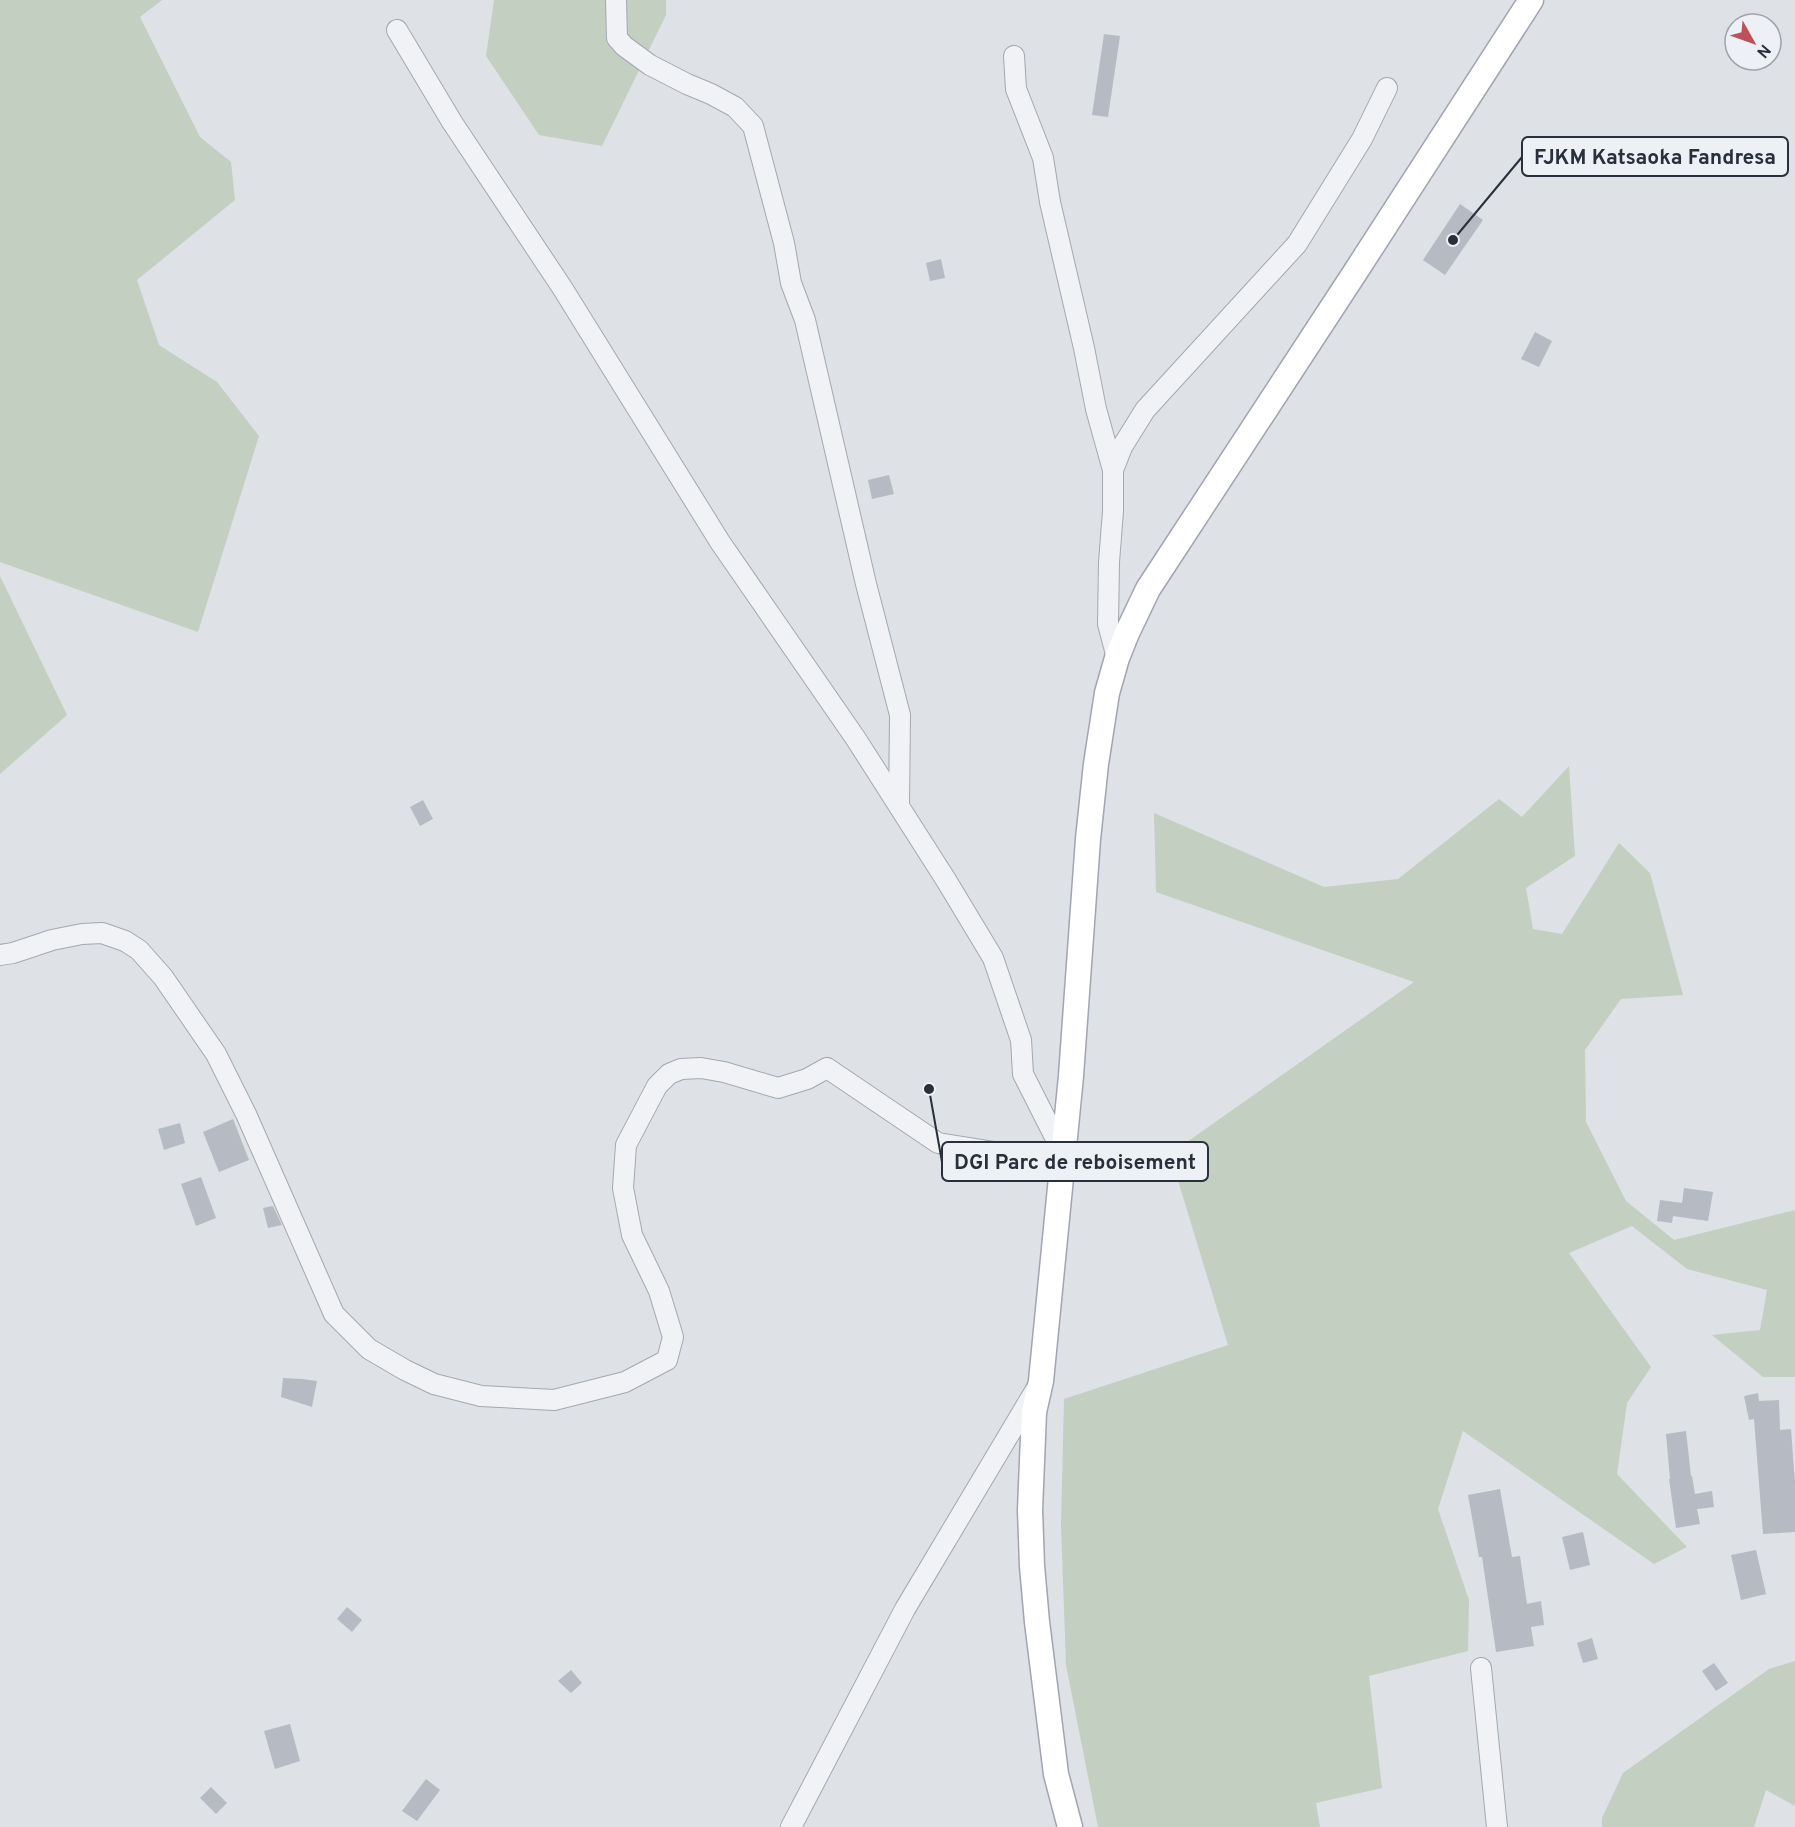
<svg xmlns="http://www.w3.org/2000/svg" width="1795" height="1827" viewBox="0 0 1795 1827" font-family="Overpass,sans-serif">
<rect width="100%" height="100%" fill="#dee1e6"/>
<!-- green -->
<g fill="#c3cfc0">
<polygon points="0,0 162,0 140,17 200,137 231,162 235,200 137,280 159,345 217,382 259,436 198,632 0,562"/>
<polygon points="494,0 666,0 666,15 602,146 539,135 486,56"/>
<polygon points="0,576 67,715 0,774"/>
<polygon points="1569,766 1575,856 1526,888 1533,929 1562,934 1619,843 1650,873 1683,995 1621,999 1585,1050 1586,1122 1626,1201 1674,1240 1795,1210 1795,1377 1763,1377 1712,1335 1760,1330 1767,1290 1687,1269 1632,1226 1569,1253 1651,1367 1627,1403 1617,1474 1687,1547 1654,1564 1463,1431 1438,1509 1469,1600 1468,1651 1369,1676 1382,1788 1316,1803 1320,1827 1098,1827 1066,1665 1061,1526 1064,1399 1228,1345 1170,1154 1414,982 1156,892 1154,813 1324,887 1398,879 1499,799 1522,817"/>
<polygon points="1795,1661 1795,1806 1766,1790 1754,1827 1602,1827 1602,1818 1623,1773 1769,1669"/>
</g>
<!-- building -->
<g fill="#b6bac2">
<polygon points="1104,34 1120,36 1108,117 1092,115"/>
<polygon points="1460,204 1483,220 1445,275 1423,260"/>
<polygon points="941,259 945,278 930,281 926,263"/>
<polygon points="1535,332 1552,341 1539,367 1521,359"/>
<polygon points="889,475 894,494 872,499 868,480"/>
<polygon points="423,800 433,819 420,826 410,807"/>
<polygon points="233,1119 249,1160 219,1172 203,1132"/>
<polygon points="180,1123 185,1143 164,1150 158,1129"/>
<polygon points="201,1177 216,1218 196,1226 181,1184"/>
<polygon points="1684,1188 1713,1192 1708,1221 1673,1216 1672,1223 1657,1221 1660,1200 1682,1203"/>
<polygon points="273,1206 282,1225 268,1228 263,1208"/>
<polygon points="283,1378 302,1379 317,1381 312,1407 281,1397"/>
<polygon points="1758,1393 1759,1401 1779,1400 1780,1430 1791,1429 1795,1483 1795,1532 1763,1534 1754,1419 1749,1420 1744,1396"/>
<polygon points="1686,1431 1691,1476 1692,1476 1695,1494 1712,1491 1714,1507 1697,1509 1700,1524 1676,1528 1669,1479 1670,1479 1666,1434"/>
<polygon points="1500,1489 1512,1557 1520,1556 1527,1604 1541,1601 1544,1625 1531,1627 1534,1646 1496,1652 1482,1557 1479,1557 1468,1495"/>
<polygon points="1583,1532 1590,1565 1570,1570 1562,1537"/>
<polygon points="1756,1550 1766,1594 1741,1600 1731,1555"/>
<polygon points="347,1607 362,1620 352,1632 337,1619"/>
<polygon points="1592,1638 1598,1659 1583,1663 1577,1643"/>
<polygon points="1714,1663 1728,1683 1716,1691 1702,1671"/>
<polygon points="571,1670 582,1683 571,1693 558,1681"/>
<polygon points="290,1724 300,1761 275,1769 264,1731"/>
<polygon points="426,1779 440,1790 417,1821 402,1811"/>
<polygon points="211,1787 227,1803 216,1814 200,1798"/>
</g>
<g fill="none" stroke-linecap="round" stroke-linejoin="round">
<!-- minor casing -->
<g stroke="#a4a8af" stroke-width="22">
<g id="minor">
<polyline points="616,0 617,38 624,46 650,65 687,84 711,94 735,107 753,126 784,243 791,283 805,320 866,584 900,715 899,805"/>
<polyline points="1014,56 1016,89 1043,158 1050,202 1084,348 1096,409 1113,470"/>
<polyline points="1117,658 1108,624 1109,562 1113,511 1113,470 1122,447 1145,410 1297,244 1362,139 1387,88"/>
<polyline points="0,955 13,953 52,940 82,934 102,933 125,941 139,950 163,977 216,1054 246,1114 334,1314 369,1349 405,1370 434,1384 481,1396 554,1400 625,1382 667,1360 673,1337 659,1291 632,1235 623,1188 626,1145 657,1086 669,1074 681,1069 701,1068 724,1072 778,1088 807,1079 827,1068 938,1143 1018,1156 1064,1155 1023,1074 1021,1040 993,958 946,880 856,739 720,542 563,289 452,122 397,30"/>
<polyline points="1481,1668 1497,1827"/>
<polyline points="791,1827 905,1609 1035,1391"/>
</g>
</g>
<!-- major casing -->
<g stroke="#9fa5b1" stroke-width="27">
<polyline id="major" points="1070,1827 1056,1774 1037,1622 1032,1566 1030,1510 1034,1412 1041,1381 1071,1076 1088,839 1096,764 1107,693 1117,658 1127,633 1148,589 1356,271 1531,0"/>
</g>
<!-- minor -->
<use href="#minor" stroke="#f1f2f5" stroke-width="20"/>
<!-- major -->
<use href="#major" stroke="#fff" stroke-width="24"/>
</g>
<!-- callouts -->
<path fill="none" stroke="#292f3b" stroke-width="2" d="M1453 240L1522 157M929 1089L942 1162"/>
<g fill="#292f3b" stroke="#edf0f4" stroke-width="2">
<circle cx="1453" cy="240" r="6"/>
<circle cx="929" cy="1089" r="6"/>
</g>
<g fill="#edf0f4" stroke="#292f3b" stroke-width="2">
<rect x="1522" y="137" width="266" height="39" rx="6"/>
<rect x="942" y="1142" width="266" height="39" rx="6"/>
</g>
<g font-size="21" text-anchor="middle" font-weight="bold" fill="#292f3b">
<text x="1655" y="164">FJKM Katsaoka Fandresa</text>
<text x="1075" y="1169">DGI Parc de reboisement</text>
</g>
<!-- north arrow -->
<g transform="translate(1753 42) rotate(130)"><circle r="28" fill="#edf0f4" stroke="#9fa3aa" stroke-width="1.5"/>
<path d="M0-4.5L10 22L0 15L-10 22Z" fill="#bf4f58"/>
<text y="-9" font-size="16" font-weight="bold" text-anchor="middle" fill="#292f3b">N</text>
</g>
</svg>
